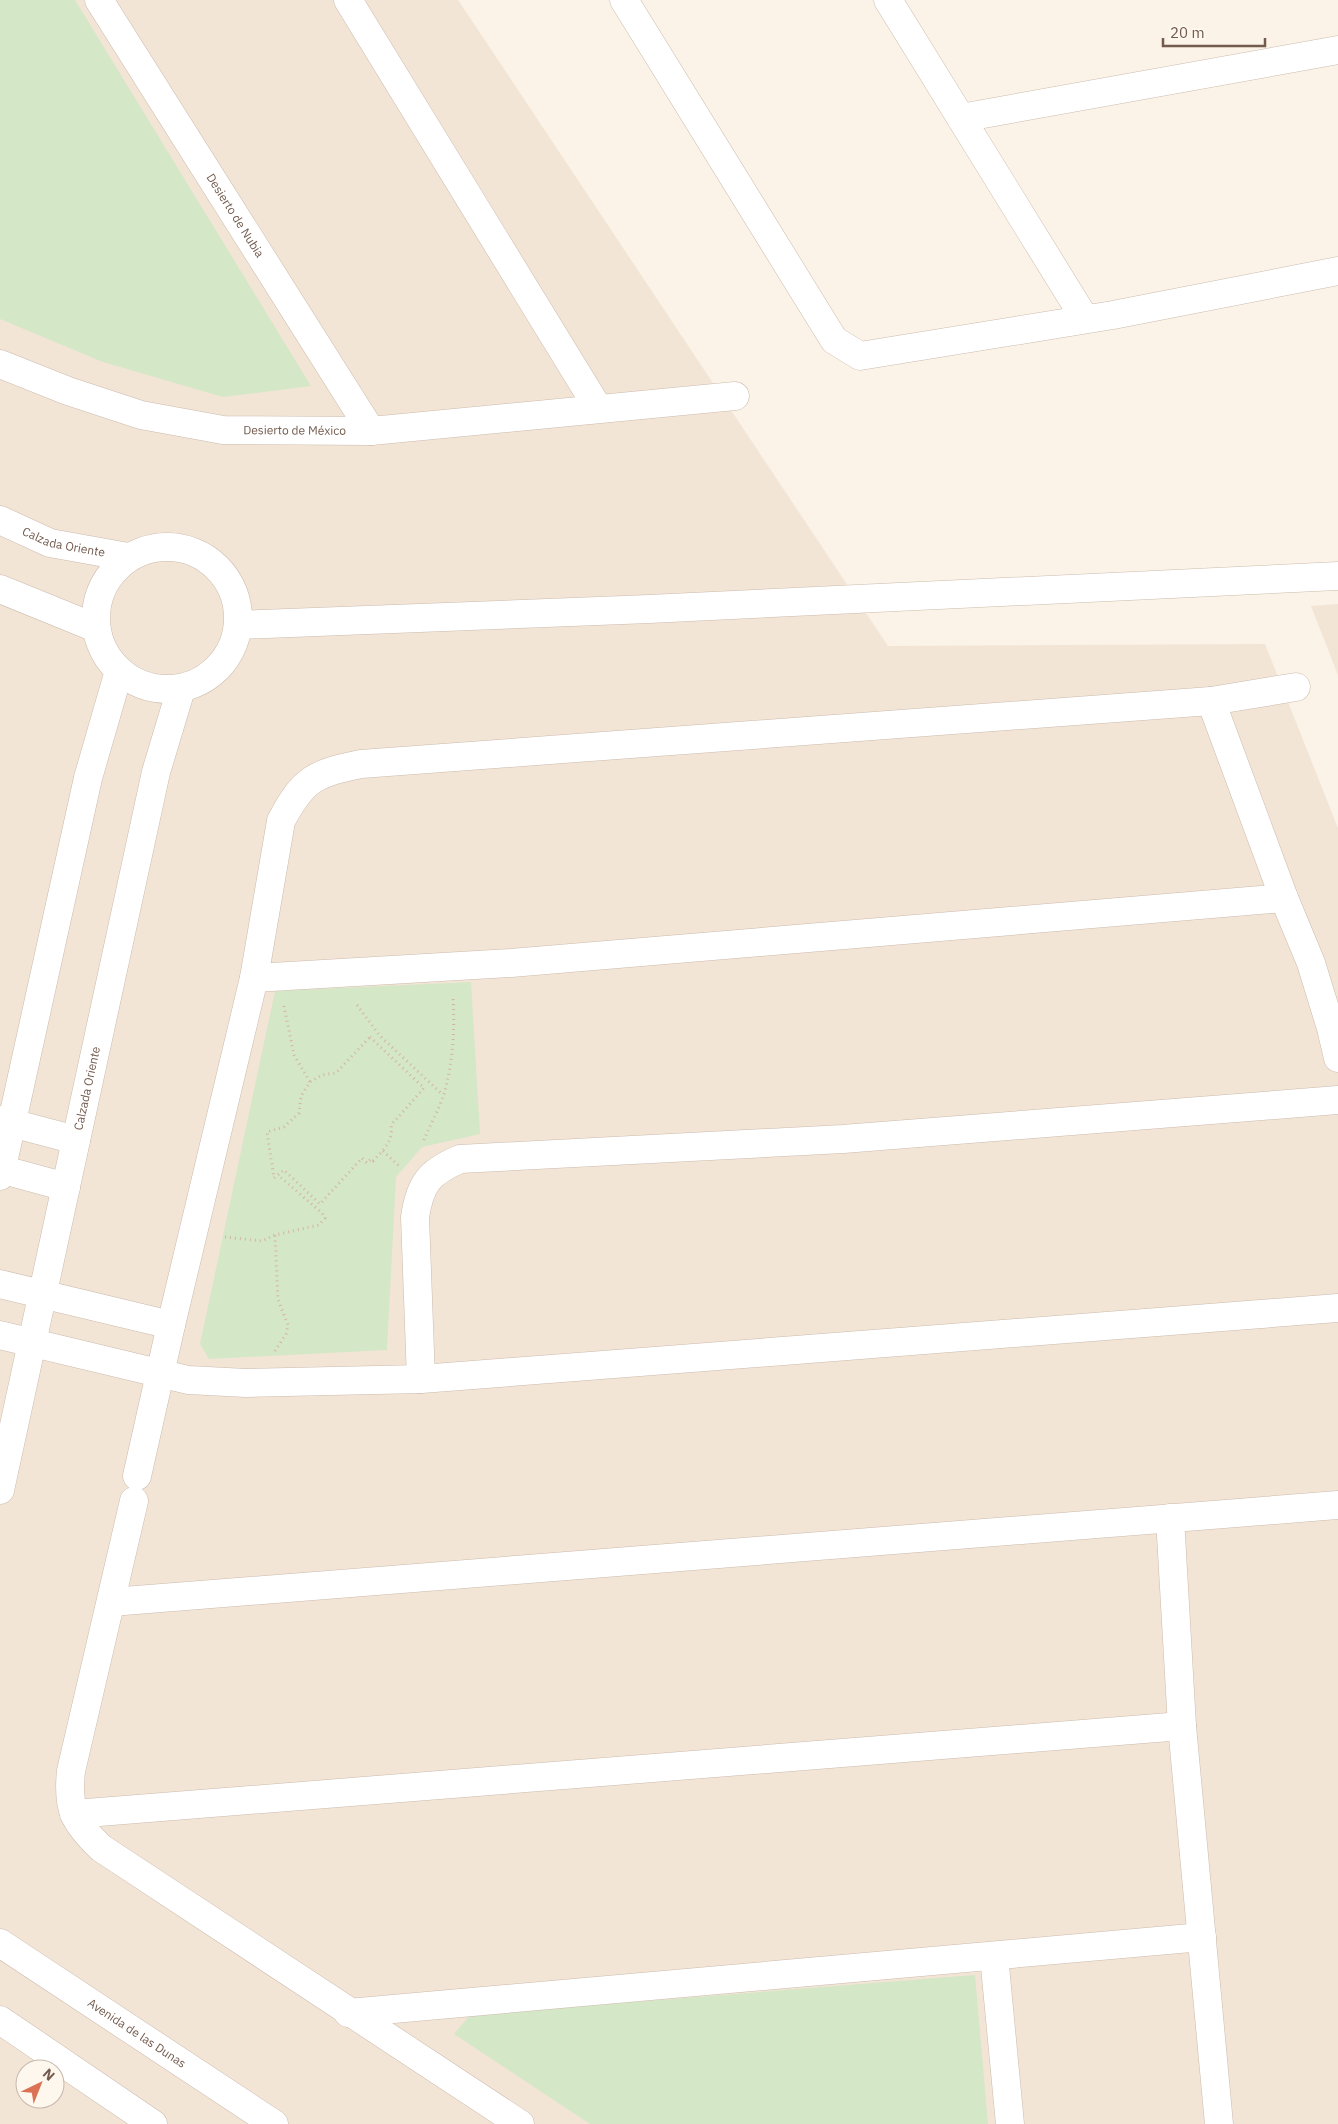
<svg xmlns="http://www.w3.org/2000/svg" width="1338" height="2124" viewBox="0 0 1338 2124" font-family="'IBM Plex Sans',sans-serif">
<rect width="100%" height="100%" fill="#fbf3e7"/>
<!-- residential -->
<g fill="#f2e5d6" fill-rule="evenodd">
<path d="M 0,0 L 458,0 L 888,646 L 1265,644 L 1338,828 L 1338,2124 L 0,2124 ZM 25,2069 L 55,2069 L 55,2099 L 25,2099 Z"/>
<polygon points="1338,604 1338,675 1311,606"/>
</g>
<!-- green -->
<g fill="#d4e7c6">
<polygon points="0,0 75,0 311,386 223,397 103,362 0,319"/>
<polygon points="471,982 480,1134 422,1147 396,1177 387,1350 209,1359 200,1344 275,991"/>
<polygon points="975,1975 988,2124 590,2124 454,2034 470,2015"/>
</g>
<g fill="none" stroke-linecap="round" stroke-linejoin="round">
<!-- minor casing -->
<g stroke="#ccbbae" stroke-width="29">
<g id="minor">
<path id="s1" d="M 99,0 L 371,431"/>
<polyline points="348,0 598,408"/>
<polyline points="624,0 834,340 860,356 1113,315 1338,271"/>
<polyline points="888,0 1085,319"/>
<polyline points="961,118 1338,50"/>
<path id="s2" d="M 0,364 L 68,391 L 141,415 L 223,430 L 371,431 L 735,396"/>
<path id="s3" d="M 0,520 L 50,543 L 128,557"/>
<circle cx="167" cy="618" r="71"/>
<polyline points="0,589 96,628"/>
<polyline points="238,625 649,609 1338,576"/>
<polyline points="1211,701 1284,898 1311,963 1331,1028 1338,1058"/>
<polyline points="254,978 511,963 1284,898"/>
<polyline points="0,1120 76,1140"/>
<polyline points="0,1169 66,1187"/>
<polyline points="0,1176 88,778 119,671"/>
<polyline points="0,1284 171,1325"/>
<polyline points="0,1335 188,1380 246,1383 421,1379 1338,1308"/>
<path d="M 421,1379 L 415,1217 C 420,1184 429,1172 460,1159 L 843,1139 L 1338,1100"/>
<path d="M 137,1476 L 171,1325 L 254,978 L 281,821 C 303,779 315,773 361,764 L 1211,701 L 1296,687"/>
<path id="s4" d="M 0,1490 L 156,772 L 181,689"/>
<path d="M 134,1501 L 71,1771 C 67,1809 74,1822 101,1848 L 520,2124"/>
<polyline points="1170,1518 1182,1726 1219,2124"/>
<polyline points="111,1602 1338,1505"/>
<polyline points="74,1814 1182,1726"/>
<path id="s5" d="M 0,1943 L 274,2124"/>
<polyline points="994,1956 1010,2124"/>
<polyline points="348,2013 1202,1937"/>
<polyline points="0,2020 153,2124"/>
</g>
</g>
<!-- path -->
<g stroke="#d3b5a4" stroke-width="3" stroke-dasharray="1 4" stroke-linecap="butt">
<polyline points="357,1005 380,1036 443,1095"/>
<polyline points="284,1006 294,1055 310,1082"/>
<path d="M 370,1037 L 424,1088 L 391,1125 C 394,1141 383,1150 373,1161 L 371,1159 L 367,1163 L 362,1158 L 320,1204 L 284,1170 L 274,1178 L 267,1132 L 284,1127 L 299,1113 L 301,1096 L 310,1082 L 322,1075 L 336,1073 Z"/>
<path d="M 424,1140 C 430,1125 439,1109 444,1094 C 453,1062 455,1030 453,997"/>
<polyline points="383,1151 400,1167"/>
<polyline points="225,1237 262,1241 275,1235 319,1225 325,1218 322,1213 278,1175"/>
<polyline points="275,1351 286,1334 288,1325 278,1300 275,1235"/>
</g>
<!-- minor -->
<use href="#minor" stroke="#fff" stroke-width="28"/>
</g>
<g text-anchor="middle" stroke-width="4.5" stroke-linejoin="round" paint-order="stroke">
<!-- street labels -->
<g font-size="12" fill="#725a4d" stroke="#fef7ed">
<text dy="4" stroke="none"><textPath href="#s1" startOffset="255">Desierto de Nubia</textPath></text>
<text dy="4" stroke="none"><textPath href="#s2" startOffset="305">Desierto de México</textPath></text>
<text dy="4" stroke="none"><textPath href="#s3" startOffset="68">Calzada Oriente</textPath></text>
<text dy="4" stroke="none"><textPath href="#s4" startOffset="411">Calzada Oriente</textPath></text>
<text dy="4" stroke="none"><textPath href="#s5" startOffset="164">Avenida de las Dunas</textPath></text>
</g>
</g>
<!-- north arrow -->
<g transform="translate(40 2084) rotate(43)"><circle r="24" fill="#fef7ed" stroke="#c6b8ad"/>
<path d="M0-4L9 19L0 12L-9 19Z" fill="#db7255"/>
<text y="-8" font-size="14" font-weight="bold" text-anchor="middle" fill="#725a4d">N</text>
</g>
<!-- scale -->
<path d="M1163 38v8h102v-8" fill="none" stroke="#725a4d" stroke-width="2.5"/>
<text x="1170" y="38" font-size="15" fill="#725a4d" stroke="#fef7ed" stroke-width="4" paint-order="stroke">20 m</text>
</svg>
